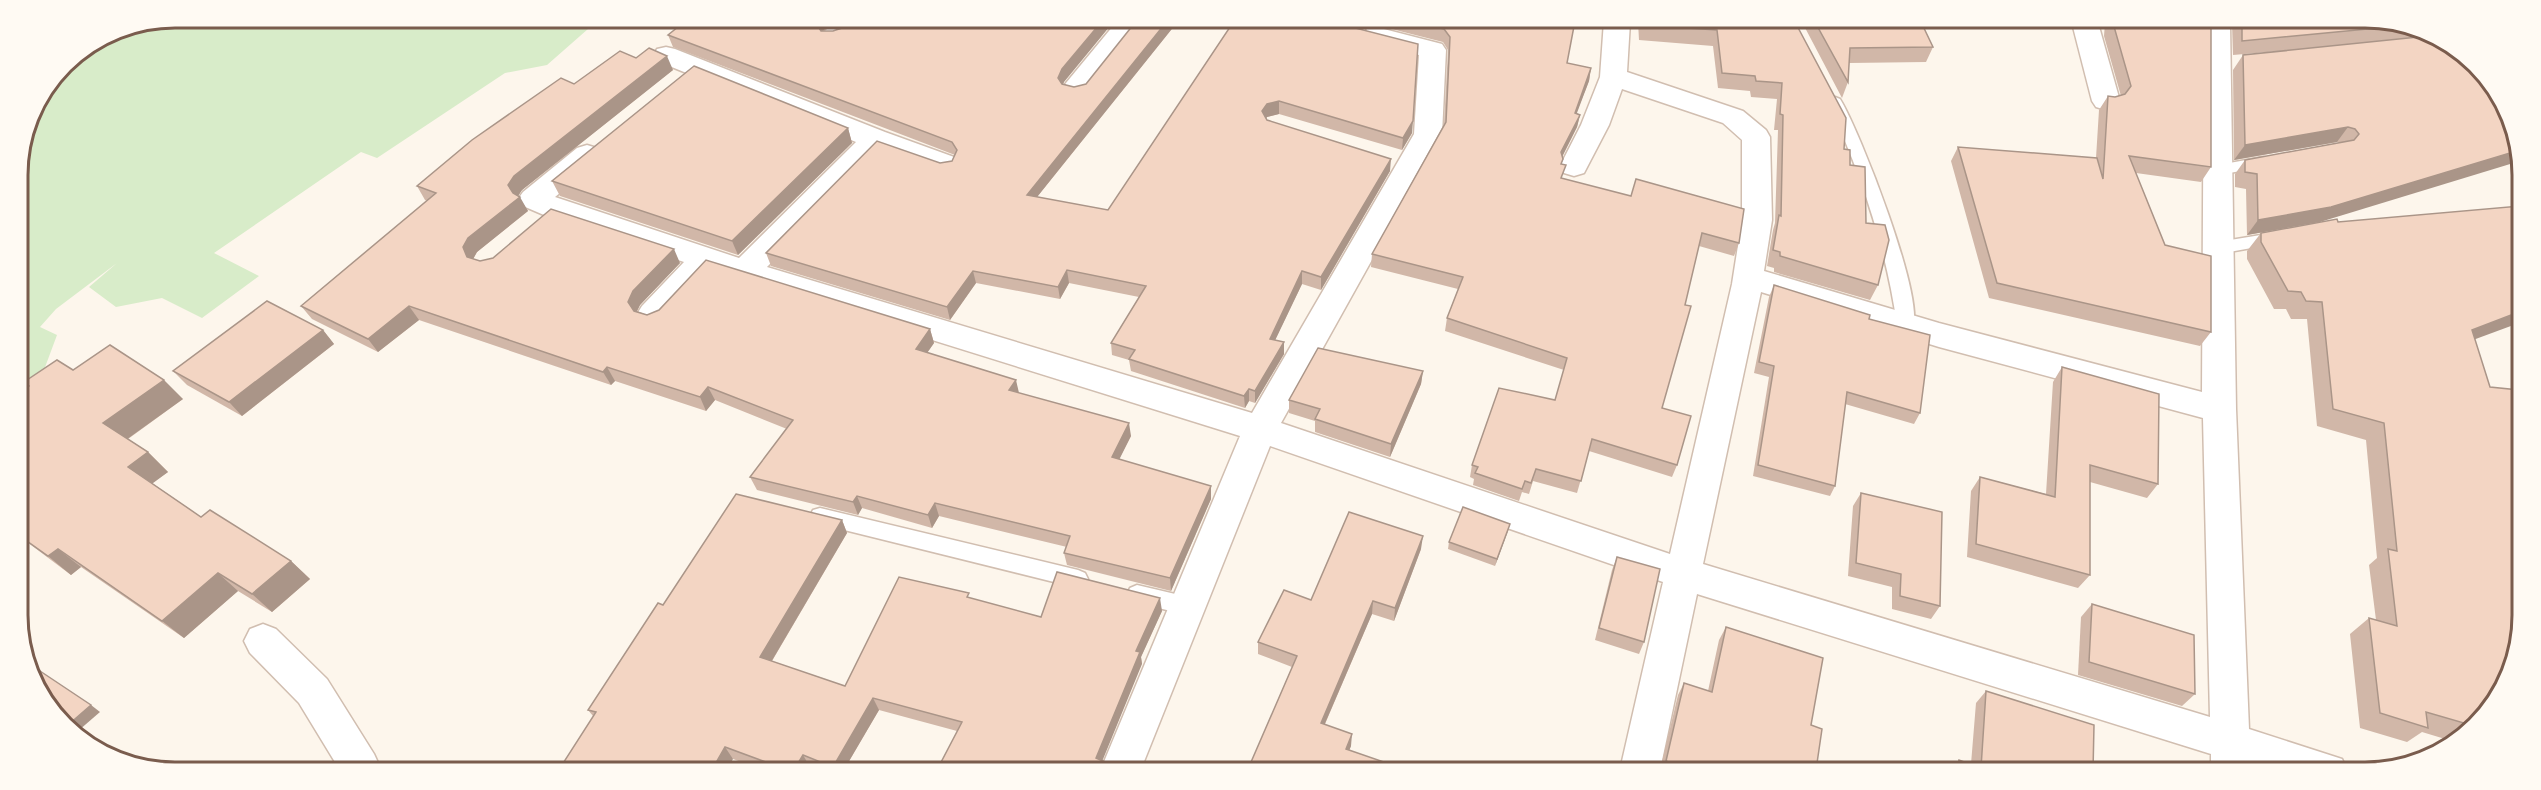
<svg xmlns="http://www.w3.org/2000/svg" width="2541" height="790" viewBox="0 0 2541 790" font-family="Roboto,sans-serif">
<rect width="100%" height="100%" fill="#fdf6ec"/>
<!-- green -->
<polygon fill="#d8ecc9" points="175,18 602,19 588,29 547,65 505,73 377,158 361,152 214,253 259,276 202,318 162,298 116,307 89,287 117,263 56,309 40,327 57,335 44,370 20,391 18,165 30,115 64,64 115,30"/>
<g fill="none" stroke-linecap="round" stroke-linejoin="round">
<!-- lane casing -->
<g stroke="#d1beb0" stroke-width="3">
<g id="lane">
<path d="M 1835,97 L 1840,99 C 1859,129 1927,302 1912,330 L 1906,331 L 1900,330 L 1897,325 C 1886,246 1861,174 1828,102 Z"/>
<polygon points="2263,157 2269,158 2271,162 2269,166 2218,175 2212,174 2210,170 2212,166 2218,165"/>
<polygon points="2279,232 2285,234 2287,238 2285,242 2218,254 2212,252 2210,248 2212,244 2218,242"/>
<polygon points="820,508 1078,570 1085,573 1088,579 1085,585 1078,588 820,524 813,522 810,516 813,510"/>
<polygon points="1137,585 1188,597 1195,600 1198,606 1195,612 1188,615 1137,603 1130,600 1127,594 1130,588"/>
</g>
</g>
<!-- street casing -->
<g stroke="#d1beb0" stroke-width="3">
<g id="street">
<path d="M 836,20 L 864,20 C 854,34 842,45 825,41 L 821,35 Z"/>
<polygon points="1118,20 1145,20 1086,95 1076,98 1066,95 1062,89 1066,83"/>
<path d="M 1604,21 L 1630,22 L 1627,72 L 1743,111 L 1766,130 L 1770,137 L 1772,220 L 1764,271 L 1939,323 L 2202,392 L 2204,23 L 2230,23 L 2236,409 L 2249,729 L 2342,759 L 2348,772 L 2265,771 L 2251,767 L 2251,771 L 2211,771 L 2211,754 L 1697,594 L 1660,770 L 1620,770 L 1663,582 L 1270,446 L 1141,769 L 1101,769 L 1240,436 L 711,271 L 664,322 L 653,326 L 642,322 L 637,314 L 642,306 L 684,262 L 544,215 L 523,206 L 518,199 L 523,192 L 577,148 L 587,145 L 597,148 L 601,155 L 597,162 L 555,197 L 739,258 L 856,142 L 657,61 L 653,55 L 657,49 L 666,47 L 675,49 L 885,132 L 954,157 L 958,164 L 954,171 L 944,174 L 880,151 L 767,267 L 1252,413 L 1414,134 L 1419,55 L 1367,41 L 1363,35 L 1367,29 L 1376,27 L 1442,44 L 1446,50 L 1442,134 L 1281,423 L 1670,554 L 1732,284 L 1742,220 L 1742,140 L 1723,123 L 1622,89 L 1609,125 L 1584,173 L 1574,176 L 1564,173 L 1560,166 L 1581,125 L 1600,77 ZM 1761,292 L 1939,347 L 2203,418 L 2210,717 L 1703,564 Z"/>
<polygon points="2072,23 2098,23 2120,101 2116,107 2106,110 2096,107 2092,101"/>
<polygon points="263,624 276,629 327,679 374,754 380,767 338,767 299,703 250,653 244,641 250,629"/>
</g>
</g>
<!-- lane -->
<use href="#lane" fill="#fff" fill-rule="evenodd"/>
<!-- street -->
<use href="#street" fill="#fff" fill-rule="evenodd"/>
</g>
<!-- wall -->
<g fill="#d1b7a8">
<polygon points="834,20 823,31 1064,82 1063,84 1074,87 1086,84 1179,20 1037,197 1108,210 1234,21 1412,133 1402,150 1279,114 1267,117 1266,118 1267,120 1390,171 1321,290 1302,284 1275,340 1284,342 1284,354 1255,403 1249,401 1245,408 1131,371 1129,360 1112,355 1111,343 1139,297 1069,283 1060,299 976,283 950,320 771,266 766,253 940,163 952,161 955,155 673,47 668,35"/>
<polygon points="1360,21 1575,21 1567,63 1591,68 1589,81 1576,114 1580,115 1577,127 1562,157 1562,179 1739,243 1734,256 1699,246 1685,305 1662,408 1677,465 1672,477 1589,451 1577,493 1533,481 1529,494 1522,492 1519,501 1473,485 1474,479 1470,477 1472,465 1555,400 1564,370 1445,331 1447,318 1458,289 1371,267 1372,254 1444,124 1448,50 1443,42"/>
<polygon points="1638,22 1795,22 1850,165 1866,223 1878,285 1870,300 1774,272 1774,268 1767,266 1773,230 1775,223 1778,130 1774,130 1777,99 1751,97 1750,91 1718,88 1713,46 1639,40"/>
<polygon points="1802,22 1921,22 1933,47 1926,62 1849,63 1848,82 1842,98"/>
<polygon points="2105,23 2211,23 2211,167 2201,182 2136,173 2165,245 2211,332 2200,346 1989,298 1951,161 1958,147 2096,158 2099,110 2108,96 2115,97 2121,96 2104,36"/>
<polygon points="2232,23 2407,23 2484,71 2320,222 2247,235 2246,189 2235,187 2235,174 2245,160 2341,143 2337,142 2234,160 2233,70 2243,55 2315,48 2233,55"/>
<polygon points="636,58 673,70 522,190 518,196 528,211 477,252 473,259 480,261 680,263 640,305 637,311 647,315 930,329 934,343 927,353 1018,393 1131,436 1119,459 1211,499 1171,591 1067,565 1064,553 1067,547 939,516 932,528 862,508 858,515 757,490 750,477 787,429 715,400 706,411 615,381 611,385 419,320 378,352 312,319 301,306 427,201 425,200 417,186 574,84"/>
<polygon points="848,128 852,143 738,255 560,196 552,181"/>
<polygon points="2338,222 2475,340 2496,702 2462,739 2455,742 2422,732 2407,742 2360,728 2350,634 2369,618 2376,620 2369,565 2377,558 2366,440 2317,426 2307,319 2291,319 2286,309 2274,309 2247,259 2247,251 2261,233"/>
<polygon points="1774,285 1869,319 1920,413 1914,424 1845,404 1835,486 1830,496 1753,476 1769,377 1754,373 1769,297"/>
<polygon points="323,330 334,344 242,416 187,385 173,371"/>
<polygon points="2062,367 2158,484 2147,498 2090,482 2090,575 2078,588 1967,557 1971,491 1980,477 2046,494 2053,382"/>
<polygon points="73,370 183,399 128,439 148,452 168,472 152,483 201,517 291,561 310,579 272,612 238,591 184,638 81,567 71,575 27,542 20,547 20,392 28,387 24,382"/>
<polygon points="1423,371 1421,384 1390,457 1315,432 1315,421 1289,413 1289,400"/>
<polygon points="1861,493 1940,606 1931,619 1892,609 1892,587 1848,576 1853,506"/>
<polygon points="842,520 847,533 772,661 845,686 970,598 1041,617 1162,611 1141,657 1142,664 957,731 879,710 845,768 814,768 810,767 809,768 758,768 733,759 593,716 588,710 663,605"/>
<polygon points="1510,524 1495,566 1448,549 1449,542"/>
<polygon points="1421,549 1394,621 1372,614 1325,724 1351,746 1349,750 1248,769 1292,667 1258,654 1258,642 1311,600"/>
<polygon points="1617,557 1644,642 1639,654 1595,640 1612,570"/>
<polygon points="2092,604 2195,694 2182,706 2078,675 2081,617"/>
<polygon points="1726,627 1811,725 1816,770 1660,770 1678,695 1684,683 1708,691 1719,640"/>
<polygon points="1986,691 2093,771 1950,771 1959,760 1971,764 1976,703"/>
</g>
<!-- shaded-wall -->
<g fill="#aa9588">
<polygon points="818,20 834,20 819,35 815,22"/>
<polygon points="1103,20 1115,20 1064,82 1060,90 1058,78 1062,69"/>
<polygon points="1168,20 1179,20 1029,207 1027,195"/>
<polygon points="667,56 673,70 522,190 516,199 508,185 514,176"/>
<polygon points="1591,68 1589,81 1572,126 1575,113"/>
<polygon points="1279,101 1279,114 1267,117 1262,124 1262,111 1267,104"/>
<polygon points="1580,115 1577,127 1558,165 1561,152"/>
<polygon points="1413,121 1412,133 1402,150 1403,138"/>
<polygon points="2348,127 2337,142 2234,160 2245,145"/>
<polygon points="848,128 852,143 738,255 732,241"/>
<polygon points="2520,150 2520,161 2320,222 2247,235 2258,220"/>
<polygon points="1391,159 1390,171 1321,290 1321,277"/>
<polygon points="520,197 528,211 477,252 472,261 467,257 463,247 468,238"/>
<polygon points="674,249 680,263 640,305 635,315 628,302 633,291"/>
<polygon points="1067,270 1069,283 1060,299 1058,287"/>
<polygon points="973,271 976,283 950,320 947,307"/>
<polygon points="1302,271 1302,284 1270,351 1270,339"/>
<polygon points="409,306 419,320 378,352 368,339"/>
<polygon points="2519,312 2519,323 2454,347 2472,330"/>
<polygon points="930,329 934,343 920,363 916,349"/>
<polygon points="323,330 334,344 242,416 229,402"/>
<polygon points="1284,342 1284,354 1255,403 1255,391"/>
<polygon points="607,367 615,381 611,385 603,372"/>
<polygon points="1423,371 1421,384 1390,457 1391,444"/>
<polygon points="164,380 183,399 123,442 103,423"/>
<polygon points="1016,380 1019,393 1009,390"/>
<polygon points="708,387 715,400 706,411 700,397"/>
<polygon points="1249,389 1249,401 1245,408 1244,396"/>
<polygon points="1129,423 1131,436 1114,470 1112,457"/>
<polygon points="148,452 168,472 149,486 128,467"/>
<polygon points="1211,486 1211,499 1171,591 1170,578"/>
<polygon points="857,496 862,508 858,515 853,502"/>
<polygon points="935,503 939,516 932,528 928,515"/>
<polygon points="842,520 847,533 767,669 760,657"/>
<polygon points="1510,524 1508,531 1495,566 1497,559"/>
<polygon points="1423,536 1421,549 1394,621 1395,608"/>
<polygon points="20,537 27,542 20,547"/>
<polygon points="58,549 81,567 71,575 48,556"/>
<polygon points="291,561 310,579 272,612 252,594"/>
<polygon points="218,573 238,591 184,638 162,621"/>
<polygon points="1160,598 1162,611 1141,657 1142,664 1099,769 1096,758 1136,651"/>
<polygon points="1373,601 1372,614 1320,735 1321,723"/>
<polygon points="873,698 879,710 845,768 834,768 833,767"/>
<polygon points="91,705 100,712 78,731 68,725"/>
<polygon points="1352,734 1351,746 1345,761 1346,749"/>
<polygon points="725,747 733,759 728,768 713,768"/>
<polygon points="803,755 810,767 809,768 795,768"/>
</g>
<!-- building -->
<g fill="#f3d5c3" stroke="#aa9588" stroke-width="1.5">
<polygon points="688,19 818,20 815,22 821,31 833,31 845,27 852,20 1103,20 1062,69 1058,78 1062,84 1074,87 1086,84 1137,20 1168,20 1027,195 1108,210 1234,21 1328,21 1418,44 1413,121 1403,138 1279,101 1267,104 1262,111 1267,120 1391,159 1321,277 1302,271 1270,339 1284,342 1255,391 1249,389 1244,396 1129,359 1135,350 1111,343 1146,286 1067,270 1058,287 973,271 947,307 766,253 877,141 940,163 952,161 957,150 952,142 668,35"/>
<polygon points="1411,21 1575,21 1567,63 1591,68 1575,113 1580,115 1561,152 1563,159 1561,164 1566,165 1561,178 1631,196 1636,179 1744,209 1739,243 1702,233 1685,305 1691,306 1662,408 1691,416 1677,465 1592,439 1581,481 1536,469 1531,483 1525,481 1522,489 1475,473 1478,467 1472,465 1499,388 1555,400 1567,358 1447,318 1463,277 1372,254 1446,122 1450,37 1444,29"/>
<polygon points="1643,22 1795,22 1846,118 1844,149 1850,150 1850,165 1865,167 1866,223 1885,225 1889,240 1878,285 1780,256 1780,252 1773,250 1779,215 1781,216 1783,115 1780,114 1782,83 1756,81 1755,76 1722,73 1717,30 1643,25"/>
<polygon points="1815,22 1921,22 1933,47 1850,48 1848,82"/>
<polygon points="2113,23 2211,23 2211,167 2129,156 2165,245 2211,256 2211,332 1997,283 1958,147 2097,158 2103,179 2108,96 2115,97 2125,94 2131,86"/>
<polygon points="2242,23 2407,23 2410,25 2242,41"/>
<polygon points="2428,36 2484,71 2520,145 2520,150 2331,207 2258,220 2257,174 2245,172 2245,160 2354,140 2359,134 2355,129 2348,127 2245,145 2243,55"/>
<polygon points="649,48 667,56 514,176 508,185 513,193 520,197 468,238 463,247 467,257 480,261 493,258 551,209 674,249 633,291 628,302 634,311 647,315 659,310 706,260 930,329 916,349 1016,380 1009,390 1129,423 1112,457 1211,486 1170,578 1064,553 1070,536 935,503 928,515 857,496 853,502 750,477 793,420 708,387 700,397 607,367 603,372 409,306 368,339 301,306 436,193 417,186 472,140 561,78 574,84 620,51 636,58"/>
<polygon points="694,66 848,128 732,241 552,181"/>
<polygon points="2520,206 2519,312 2472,330 2490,387 2519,390 2518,656 2496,702 2474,726 2426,712 2428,728 2380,713 2369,618 2397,626 2388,549 2397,551 2384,423 2333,409 2322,302 2306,301 2301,292 2288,291 2261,242 2261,233 2337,219 2338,222"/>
<polygon points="1774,285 1870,315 1869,319 1930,335 1920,413 1847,392 1835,486 1758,465 1774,366 1759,362"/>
<polygon points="267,301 323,330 229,402 173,371"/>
<polygon points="110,345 164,380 103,423 148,452 128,467 201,517 210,510 291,561 252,594 218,573 162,621 58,549 48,556 20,536 20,392 29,386 24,382 57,360 73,370"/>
<polygon points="1318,348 1423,371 1391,444 1315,419 1320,409 1289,400"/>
<polygon points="2062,367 2159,394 2158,484 2090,465 2090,575 1976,544 1980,477 2055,497"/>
<polygon points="1861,493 1942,512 1940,606 1900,596 1901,574 1856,563"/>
<polygon points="736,494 842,520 760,657 845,686 899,577 969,593 967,597 1041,617 1057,572 1160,598 1136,651 1140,652 1096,758 1121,769 938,768 962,722 873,698 833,767 803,755 795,768 782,768 725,747 713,768 560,768 596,712 588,710 658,603 663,605"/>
<polygon points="1463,507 1510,524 1497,559 1449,542"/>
<polygon points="1349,512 1423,536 1395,608 1373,601 1321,723 1352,734 1346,749 1404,769 1248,769 1297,656 1258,642 1284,590 1311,600"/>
<polygon points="1617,557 1660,569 1644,642 1599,628"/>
<polygon points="2092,604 2194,635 2195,694 2089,662"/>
<polygon points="1726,627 1823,658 1811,725 1822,729 1816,770 1693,770 1666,761 1684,683 1712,692"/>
<polygon points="31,665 91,705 68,725 57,719"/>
<polygon points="1986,691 2094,725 2093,771 1958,771 1959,760 1981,768"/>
<polygon points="1441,764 1456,770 1440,770"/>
</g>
<!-- crop -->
<path d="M0 0H2541V790H0ZM175 28H2365A147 147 0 0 1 2512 175V615A147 147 0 0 1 2365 762H175A147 147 0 0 1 28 615V175A147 147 0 0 1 175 28Z" fill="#fffaf3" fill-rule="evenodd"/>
<path fill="none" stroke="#7a5c4d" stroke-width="3" d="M175 28H2365A147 147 0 0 1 2512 175V615A147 147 0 0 1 2365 762H175A147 147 0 0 1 28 615V175A147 147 0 0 1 175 28Z"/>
</svg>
